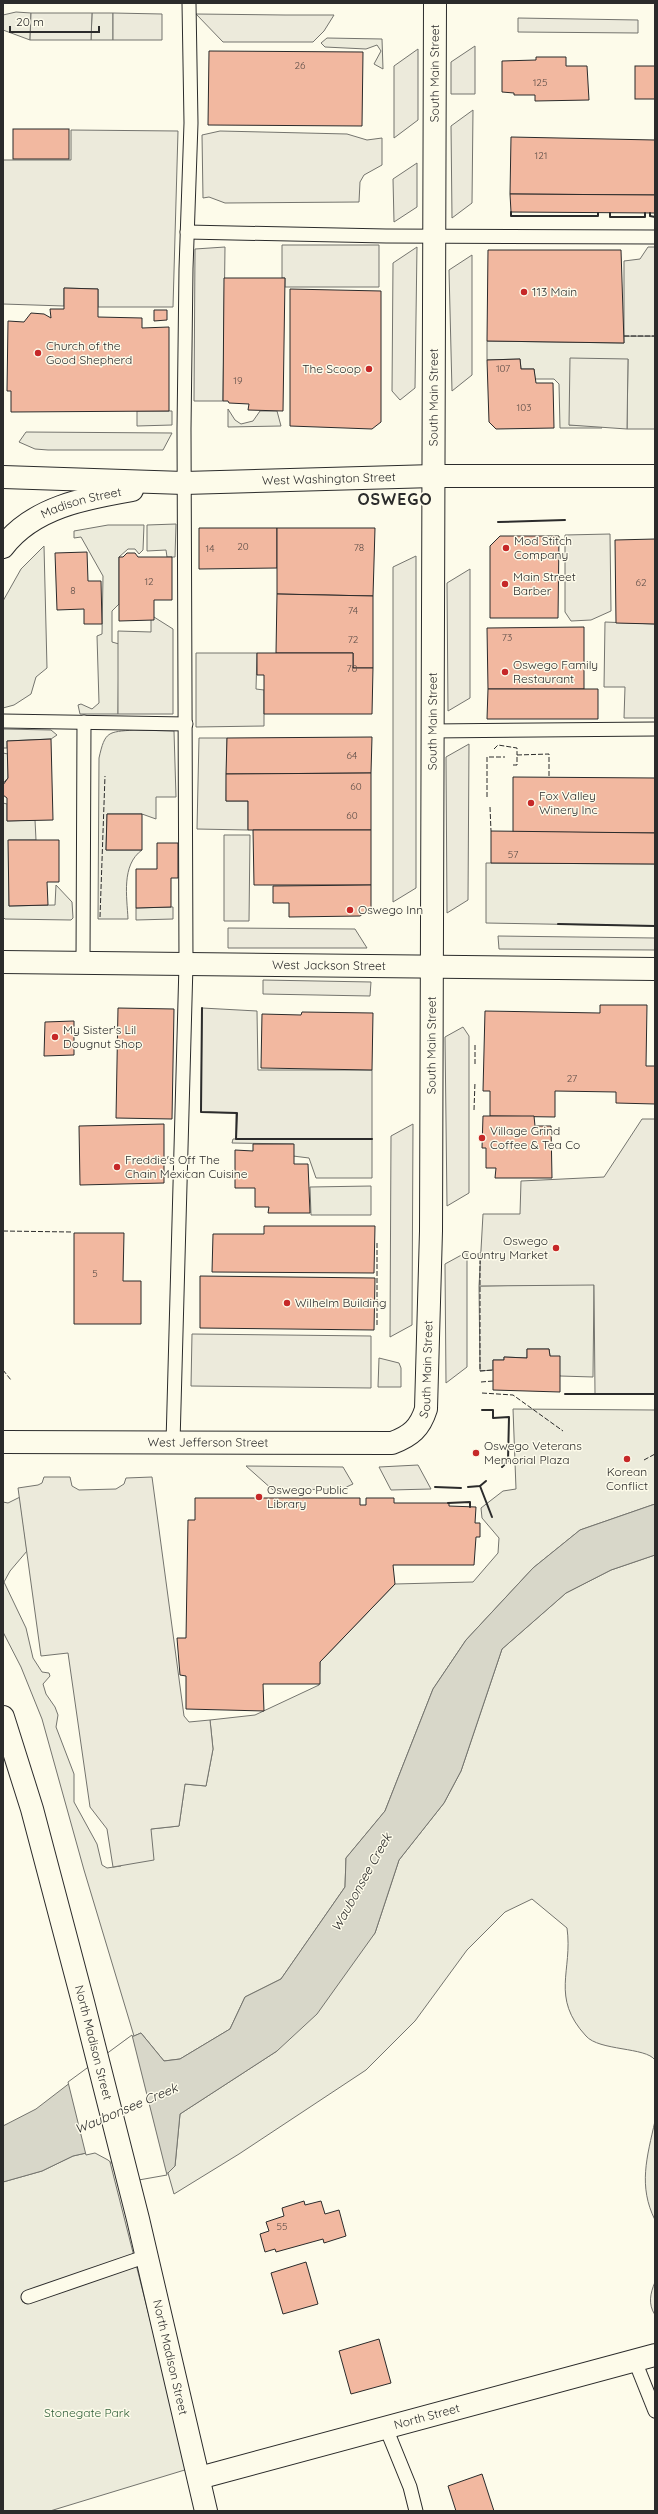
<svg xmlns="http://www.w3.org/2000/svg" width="658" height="2514" viewBox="0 0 658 2514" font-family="Quicksand,sans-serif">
<rect width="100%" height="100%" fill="#fdfbea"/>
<!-- green -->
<g fill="#ecebdb" stroke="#74746e">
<polygon points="16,12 31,13 30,40 3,30 3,15"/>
<polygon points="92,13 113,13 113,40 91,40"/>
<polygon points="327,38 382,39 383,69 374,64 381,51 377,45 366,49 325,47 321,43"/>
<polygon points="624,336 655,336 655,429 627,429 628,359 569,425 600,425 602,428 560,428 559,384 554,379 535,379 534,369 521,369 520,359 487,360 487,341 624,343"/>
<polygon points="228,409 235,420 241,424 253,421 260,411 277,411 281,426 228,427"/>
<polygon points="137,411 172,411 172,425 137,426"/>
<polygon points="26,432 172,433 163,450 48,450 35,449 19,442"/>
<polygon points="176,524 175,557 167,557 166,550 147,551 147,525"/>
<polygon points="108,525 144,525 143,550 139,554 135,549 128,549 119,557 119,604 112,611 112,642 119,644 118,714 80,714 78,705 81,704 92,709 99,703 97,636 102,634 103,576 81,537 74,538 74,531"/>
<polygon points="44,546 47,668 36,677 31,694 14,705 3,708 3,601 21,569"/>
<polygon points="3,729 51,730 57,735 51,739 7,741 7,748 3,748"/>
<path d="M 134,730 L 174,731 L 176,797 L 156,797 L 156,819 L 142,814 L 107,814 L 106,850 L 142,850 C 121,865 127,897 128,919 L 98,919 L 99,758 C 105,731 108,732 134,730 Z"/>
<polygon points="3,753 8,754 8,778 3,783"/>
<polygon points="3,803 7,804 7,821 35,820 36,840 9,840 9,906 55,905 56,885 72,902 73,918 71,920 5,919 3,917"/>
<polygon points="486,863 655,864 655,926 486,923"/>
<polygon points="173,907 173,919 136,920 136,908"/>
<polygon points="233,1139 372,1139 372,1178 316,1178 309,1158 293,1156 293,1144 232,1143"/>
<polygon points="371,1186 371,1215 311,1215 310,1187"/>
<polygon points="594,1284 593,1377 560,1376 550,1356 549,1349 527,1349 527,1358 504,1357 504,1360 493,1360 493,1370 480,1371 479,1286"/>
<polygon points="379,1358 399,1363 401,1368 401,1387 378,1387"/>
<polygon points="513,1409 655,1410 655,1504 580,1530 533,1568 466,1640 433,1689 385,1811 346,1858 345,1887 281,1979 245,1997 230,2029 180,2059 164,2061 141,2033 134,2036 84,1870 42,1719 21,1667 3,1632 3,1502 8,1503 20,1497 27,1551 10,1571 4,1582 26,1628 33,1658 42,1672 49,1673 50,1676 43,1684 46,1694 55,1707 58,1715 56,1727 74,1774 74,1802 97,1844 102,1865 107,1868 121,1866 151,1829 179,1826 185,1784 206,1786 213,1749 210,1720 255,1715 319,1685 320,1662 395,1584 473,1582 498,1553 499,1538 482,1518 481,1508 503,1491 516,1489"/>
<path d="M 655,1555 L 655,2060 C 646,2047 599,2051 586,2036 C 550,1997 573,1971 567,1928 L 532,1899 L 505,1912 L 467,1950 L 415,2021 L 366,2070 L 239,2154 L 174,2194 L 168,2173 L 175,2166 L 180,2114 L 277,2051 L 375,1933 L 399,1860 L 444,1803 L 461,1771 L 502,1649 L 566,1593 L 611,1570 Z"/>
<path d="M 655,2121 L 655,2220 C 638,2186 647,2157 655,2121 Z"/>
<polygon points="95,2151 109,2158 188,2469 50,2511 3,2511 3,2182 42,2171 73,2156"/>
<path d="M 655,2282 L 655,2315 C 648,2304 650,2294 655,2282 Z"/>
</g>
<!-- parking -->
<g fill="#eceadb" stroke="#74746e">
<polygon points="31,13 92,13 91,40 30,40"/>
<polygon points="113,13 162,14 162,40 113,40"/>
<polygon points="196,14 285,15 334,15 324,31 313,42 223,42"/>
<polygon points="518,18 638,20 638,33 518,32"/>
<polygon points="475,46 475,94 451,94 451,62"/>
<polygon points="418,49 418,120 394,138 394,66"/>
<polygon points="473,110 472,203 452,218 451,126"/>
<polygon points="71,130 178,131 173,307 98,307 98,289 64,288 64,306 3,304 3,160 71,160"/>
<polygon points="220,131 347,134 367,140 382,138 382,165 364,175 360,182 359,202 225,203 209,197 203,198 202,135"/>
<polygon points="417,163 417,207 394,222 393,179"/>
<polygon points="282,245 379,245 379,287 285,287 285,278 282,278"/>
<polygon points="225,247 223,401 194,401 195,249"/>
<polygon points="417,247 415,388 400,400 392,391 393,263"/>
<polygon points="648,247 655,247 655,336 624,336 624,261 640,259"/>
<polygon points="472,255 472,375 452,391 449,270"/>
<polygon points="570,358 628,359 627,429 569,425"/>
<polygon points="610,534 611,611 591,620 571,621 565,612 565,535"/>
<polygon points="416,556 416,888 393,902 393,567"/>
<polygon points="470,569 470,698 448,711 447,583"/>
<polygon points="154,617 173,629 173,714 118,714 118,631 151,632 151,620"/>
<polygon points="605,622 655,624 655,718 624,718 625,687 604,687"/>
<polygon points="196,653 257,653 256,689 264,690 264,726 196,727"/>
<polygon points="199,738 227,738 226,801 248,801 248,830 197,829"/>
<polygon points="469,744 468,900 447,913 446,757"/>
<polygon points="224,835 250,835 249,921 224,921"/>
<polygon points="228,928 355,929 367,948 228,948"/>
<polygon points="498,936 655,938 655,950 499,949"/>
<polygon points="263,980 371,982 370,996 263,994"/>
<polygon points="202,1008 257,1011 258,1070 372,1070 372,1139 236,1139 236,1113 201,1112"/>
<polygon points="463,1027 469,1036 469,1193 447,1206 445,1037"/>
<polygon points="642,1119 655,1119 655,1394 595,1394 594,1285 479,1286 483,1214 520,1214 521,1181 604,1177"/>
<polygon points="413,1124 412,1325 390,1337 391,1136"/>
<polygon points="467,1252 467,1367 446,1383 445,1264"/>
<polygon points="192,1334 371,1336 371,1388 191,1386"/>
<polygon points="418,1465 431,1489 391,1490 379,1467"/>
<polygon points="246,1466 343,1467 353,1484 342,1489 273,1490"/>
<polygon points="44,1477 70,1477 72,1486 79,1490 116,1489 124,1484 126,1478 152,1477 184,1716 189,1722 210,1720 213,1749 206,1786 185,1784 179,1826 151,1829 154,1860 113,1867 107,1829 90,1807 68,1653 41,1656 18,1488 38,1485 42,1483"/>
</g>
<!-- water -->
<polygon fill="#d8d7c9" stroke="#74746e" points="655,1504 655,1555 611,1570 566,1593 502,1649 461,1771 444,1803 399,1860 375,1933 317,2014 277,2051 180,2114 175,2166 168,2173 134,2179 109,2158 95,2151 73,2156 42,2171 3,2182 3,2126 36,2109 127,2039 141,2033 164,2061 180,2059 230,2029 245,1997 281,1979 345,1887 346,1858 385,1811 433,1689 466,1640 533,1568 580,1530"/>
<!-- pier -->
<polygon fill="#fdfbea" stroke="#74746e" points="132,2035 167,2175 133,2181 108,2160 95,2153 86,2155 68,2082"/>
<!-- building -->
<g fill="#f2b8a0" stroke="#2b2b2b">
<polygon points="209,51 363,52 362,126 208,125"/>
<polygon points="536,57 566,57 566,66 587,66 589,100 535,101 535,95 514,95 514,93 502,92 502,61 536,60"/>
<rect x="635" y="66" width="20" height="33"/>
<rect x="13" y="129" width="56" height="30"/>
<polygon points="511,137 655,140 655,195 510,194"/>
<polygon points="510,194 655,195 655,213 511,212"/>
<polygon points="488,250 621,250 624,343 487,341"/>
<polygon points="224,278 285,278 283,411 248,410 249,404 229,403 228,401 223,401"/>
<polygon points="64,288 98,289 98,317 142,318 142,328 169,327 169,411 11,412 11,391 7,391 8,321 24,322 31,313 44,314 51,318 50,309 64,309"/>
<polygon points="290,289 381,291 381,422 372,429 290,426"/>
<polygon points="154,310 167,310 167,320 154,321"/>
<polygon points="520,359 521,369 534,369 536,383 553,383 554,428 496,429 489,422 487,360"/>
<polygon points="199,528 277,528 277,568 199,569"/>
<polygon points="277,528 375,528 373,596 277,594"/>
<polygon points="500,536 559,536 558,618 490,618 490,546"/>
<polygon points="655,539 655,624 616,623 615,540"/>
<polygon points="87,552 88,581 101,581 102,624 84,624 84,609 57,610 55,553"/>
<polygon points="127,553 135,553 138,557 172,557 172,600 154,600 154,620 119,621 119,557 123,557"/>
<polygon points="277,594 373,596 373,668 353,668 353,653 276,653"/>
<polygon points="584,627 584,689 488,689 487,628"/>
<polygon points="257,653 353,653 353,668 373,668 372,714 264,714 264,675 257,675"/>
<polygon points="488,689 598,689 598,719 487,719"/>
<polygon points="372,737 371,773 226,774 227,738"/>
<polygon points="51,739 53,820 7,821 7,798 3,795 3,785 8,778 7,741"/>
<polygon points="371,773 371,830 248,830 248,801 226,801 226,774"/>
<polygon points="513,777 655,778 655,833 513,832"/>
<polygon points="107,814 142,814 142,850 106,850"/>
<polygon points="253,830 371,830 371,885 254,885"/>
<polygon points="491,831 655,833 655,864 491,863"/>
<polygon points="8,840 59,840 59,882 47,882 48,905 9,906"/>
<polygon points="157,843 178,843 178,878 171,878 171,907 136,908 136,869 157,869"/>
<polygon points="371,885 371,908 360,916 289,917 289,903 273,903 273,886"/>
<polygon points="600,1005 647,1005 646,1066 655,1066 655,1104 616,1103 616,1092 555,1091 555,1117 490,1116 490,1091 483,1091 485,1011 600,1013"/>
<polygon points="118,1008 174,1009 172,1119 116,1118"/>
<polygon points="302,1012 373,1013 372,1070 261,1068 262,1014 301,1015"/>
<polygon points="74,1021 74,1055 44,1056 45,1022"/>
<polygon points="483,1116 534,1116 535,1126 551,1126 552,1178 495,1178 496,1168 486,1168 486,1148 482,1148"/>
<polygon points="164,1124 164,1183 80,1185 79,1126"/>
<polygon points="253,1144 294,1144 294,1164 308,1164 310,1213 268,1213 269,1207 255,1207 255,1188 235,1188 235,1150 253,1151"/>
<polygon points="264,1226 375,1226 374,1273 212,1272 213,1234 264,1234"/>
<polygon points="74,1233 124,1233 123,1281 141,1281 141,1324 74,1324"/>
<polygon points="200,1276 375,1278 374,1330 200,1328"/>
<polygon points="527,1349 549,1349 550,1356 560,1356 560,1392 493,1390 493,1360 504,1360 504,1357 527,1358"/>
<polygon points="195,1498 360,1498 360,1505 366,1505 366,1498 394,1498 394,1503 449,1503 449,1506 476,1507 475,1523 480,1523 480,1537 476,1537 474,1565 393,1565 395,1584 320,1662 320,1684 263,1684 264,1711 186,1709 186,1676 180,1675 177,1638 186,1638 188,1520 195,1520"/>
<polygon points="304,2201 305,2205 321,2201 325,2214 339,2210 346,2236 324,2243 323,2239 276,2252 275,2249 265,2252 260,2234 269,2231 266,2222 284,2216 282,2208"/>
<polygon points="306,2262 318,2304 283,2314 271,2273"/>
<polygon points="379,2339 391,2383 351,2394 339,2351"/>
<polygon points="482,2474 494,2511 456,2511 448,2486"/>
</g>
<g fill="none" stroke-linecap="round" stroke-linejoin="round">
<!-- service casing -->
<g stroke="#2b2b2b" stroke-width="15">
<g id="service">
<polyline points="187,232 386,236 655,237"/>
<polyline points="3,721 186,724"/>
<polyline points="431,731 655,729"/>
<polyline points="83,963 84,722"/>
<polyline points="173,1443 186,964 184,429 186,269 191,123 189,3"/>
<polyline points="28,2297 147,2256"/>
<polyline points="635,2361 655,2411"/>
<polyline points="386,2428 410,2487 416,2511"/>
</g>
</g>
<!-- minor casing -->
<g stroke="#2b2b2b" stroke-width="24">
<g id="minor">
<path id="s1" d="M 3,962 L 655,969"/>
<path id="s2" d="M 3,1442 L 392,1443 C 411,1436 420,1428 426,1409 L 431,1231 L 435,3"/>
<path id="s3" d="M 199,2478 L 655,2355"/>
</g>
</g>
<!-- tertiary casing -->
<g stroke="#2b2b2b" stroke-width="24">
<g id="tertiary">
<path id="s4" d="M 3,1717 L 32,1809 L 83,2002 L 138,2219 L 206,2511"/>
</g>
</g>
<!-- secondary casing -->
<g stroke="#2b2b2b" stroke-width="24">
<g id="secondary">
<path id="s5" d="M 3,477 L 184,483 L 434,476 L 655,476"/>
<path id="s6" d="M 3,547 C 33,507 86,498 132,490"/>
</g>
</g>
<!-- service -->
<use href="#service" stroke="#fdfbea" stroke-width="13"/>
<!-- minor -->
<use href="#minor" stroke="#fdfbea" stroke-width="22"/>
<!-- tertiary -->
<use href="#tertiary" stroke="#fdfbea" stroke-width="22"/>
<!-- secondary -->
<use href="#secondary" stroke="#fdfbea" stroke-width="22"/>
<!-- fence -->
<g stroke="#2b2b2b" stroke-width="1" stroke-dasharray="5 2" stroke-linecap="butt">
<polyline points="624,336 655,336"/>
<polyline points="494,749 498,745 517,748 517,755"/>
<polyline points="513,765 517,765 517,755 549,754 549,777"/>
<polyline points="487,797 487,757 505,757"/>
<polyline points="490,807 491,831"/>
<polyline points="100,917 105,776"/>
<polyline points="475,1045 475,1065"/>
<polyline points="474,1110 475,1082"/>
<polyline points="3,1231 71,1232"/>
<polyline points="377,1243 377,1326"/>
<polyline points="480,1252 480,1371 493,1370"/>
<polyline points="3,1370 11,1380"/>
<polyline points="481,1382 493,1381"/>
<polyline points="482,1393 513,1395 563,1431"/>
<polyline points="644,1460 655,1454"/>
</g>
<!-- wall -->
<g stroke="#2b2b2b" stroke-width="2">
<polyline points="511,212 511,216 598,216 598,213"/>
<polyline points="610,213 610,217 645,217 645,213"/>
<polyline points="650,213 650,216 655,217"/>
<polyline points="498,522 565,520"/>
<polyline points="558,924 655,926"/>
<polyline points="202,1008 201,1112 237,1113 236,1139 372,1139"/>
<polyline points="565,1394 655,1394"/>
<polyline points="482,1410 493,1410 493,1418 509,1417 508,1461 502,1467"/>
<polyline points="480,1486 492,1517"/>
<polyline points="435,1487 461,1488"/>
<polyline points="468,1487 480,1486 486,1481"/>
<polyline points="448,1503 470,1502 470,1507"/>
</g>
</g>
<!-- markers -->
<g fill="#c62828" stroke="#fdfbea" stroke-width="1.5">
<circle cx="524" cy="292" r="4"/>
<circle cx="38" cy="353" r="4"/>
<circle cx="369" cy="369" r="4"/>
<circle cx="506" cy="548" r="4"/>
<circle cx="505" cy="584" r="4"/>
<circle cx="505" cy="672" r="4"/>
<circle cx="531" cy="803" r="4"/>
<circle cx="350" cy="910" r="4"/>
<circle cx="55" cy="1037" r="4"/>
<circle cx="482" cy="1138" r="4"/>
<circle cx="117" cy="1167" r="4"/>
<circle cx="556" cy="1248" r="4"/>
<circle cx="287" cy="1303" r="4"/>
<circle cx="476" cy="1453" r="4"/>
<circle cx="627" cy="1459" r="4"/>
<circle cx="259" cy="1497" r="4"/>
</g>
<g text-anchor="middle" stroke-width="3" stroke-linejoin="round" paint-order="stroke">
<!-- number labels -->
<g font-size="10" fill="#5d4e48">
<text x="300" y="69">26</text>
<text x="540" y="86">125</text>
<text x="541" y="159">121</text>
<text x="503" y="372">107</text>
<text x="238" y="384">19</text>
<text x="524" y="411">103</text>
<text x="243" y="550">20</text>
<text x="359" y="551">78</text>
<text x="210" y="552">14</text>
<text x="149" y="585">12</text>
<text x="641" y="586">62</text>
<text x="73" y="594">8</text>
<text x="353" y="614">74</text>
<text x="507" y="641">73</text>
<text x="353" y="643">72</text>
<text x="352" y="672">70</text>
<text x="352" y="759">64</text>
<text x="356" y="790">60</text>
<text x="352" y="819">60</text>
<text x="513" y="858">57</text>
<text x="572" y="1082">27</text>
<text x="95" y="1277">5</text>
<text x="282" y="2230">55</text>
</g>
<!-- street labels -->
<g font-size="12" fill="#2b2b2b" stroke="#fdfbea">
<text dy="4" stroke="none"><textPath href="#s2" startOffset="1775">South Main Street</textPath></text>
<text dy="4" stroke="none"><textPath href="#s2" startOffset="1451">South Main Street</textPath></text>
<text dy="4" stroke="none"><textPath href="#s5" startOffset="326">West Washington Street</textPath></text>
<text dy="4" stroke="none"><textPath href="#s6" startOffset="92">Madison Street</textPath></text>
<text dy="4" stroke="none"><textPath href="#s2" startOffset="1127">South Main Street</textPath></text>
<text dy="4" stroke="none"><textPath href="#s1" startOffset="326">West Jackson Street</textPath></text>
<text dy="4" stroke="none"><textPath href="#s2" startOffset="803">South Main Street</textPath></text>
<text dy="4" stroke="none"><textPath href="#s2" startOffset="479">South Main Street</textPath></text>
<text dy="4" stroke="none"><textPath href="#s2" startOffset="205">West Jefferson Street</textPath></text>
<text dy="4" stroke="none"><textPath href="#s4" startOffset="338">North Madison Street</textPath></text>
<text dy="4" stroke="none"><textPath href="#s4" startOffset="662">North Madison Street</textPath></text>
<text dy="4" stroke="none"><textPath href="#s3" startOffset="236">North Street</textPath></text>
</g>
<!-- poi labels -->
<g font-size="12" fill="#2b2b2b" stroke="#fdfbea" text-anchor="start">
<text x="532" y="296">113 Main</text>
<text x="46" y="350">Church of the<tspan x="46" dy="14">Good Shepherd</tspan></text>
<text x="361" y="373" text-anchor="end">The Scoop</text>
<text x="514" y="545">Mod Stitch<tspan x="514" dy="14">Company</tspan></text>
<text x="513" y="581">Main Street<tspan x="513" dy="14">Barber</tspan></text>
<text x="513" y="669">Oswego Family<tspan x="513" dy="14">Restaurant</tspan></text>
<text x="539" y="800">Fox Valley<tspan x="539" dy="14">Winery Inc</tspan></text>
<text x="358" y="914">Oswego Inn</text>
<text x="63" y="1034">My Sister's Lil<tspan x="63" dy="14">Dougnut Shop</tspan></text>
<text x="490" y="1135">Village Grind<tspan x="490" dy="14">Coffee &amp; Tea Co</tspan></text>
<text x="125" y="1164">Freddie's Off The<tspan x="125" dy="14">Chain Mexican Cuisine</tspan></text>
<text x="548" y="1245" text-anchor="end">Oswego<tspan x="548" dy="14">Country Market</tspan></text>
<text x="295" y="1307">Wilhelm Building</text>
<text x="484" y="1450">Oswego Veterans<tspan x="484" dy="14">Memorial Plaza</tspan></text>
<text x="627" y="1476" text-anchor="middle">Korean<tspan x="627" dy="14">Conflict</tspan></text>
<text x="267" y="1494">Oswego Public<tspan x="267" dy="14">Library</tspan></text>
</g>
<!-- park labels -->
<g font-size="12" fill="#34623c" stroke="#fdfbea">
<text x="87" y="2417">Stonegate Park</text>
</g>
<!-- water labels -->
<g font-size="13" font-style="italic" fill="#2b2b2b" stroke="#fdfbea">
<text transform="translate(361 1882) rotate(-61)" y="5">Waubonsee Creek</text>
<text transform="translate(126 2108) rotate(-23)" y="5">Waubonsee Creek</text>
</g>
<!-- district labels -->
<g font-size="16" font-weight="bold" letter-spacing="1" fill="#2b2b2b" stroke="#fdfbea">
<text x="395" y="505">OSWEGO</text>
</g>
</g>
<!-- border -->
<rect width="658" height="2514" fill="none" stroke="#2b2b2b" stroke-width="8"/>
<!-- scale -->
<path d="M10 26v6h89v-6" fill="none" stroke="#2b2b2b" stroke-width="2"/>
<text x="16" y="26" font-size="12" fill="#2b2b2b" stroke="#fdfbea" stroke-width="3" paint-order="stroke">20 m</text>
</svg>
